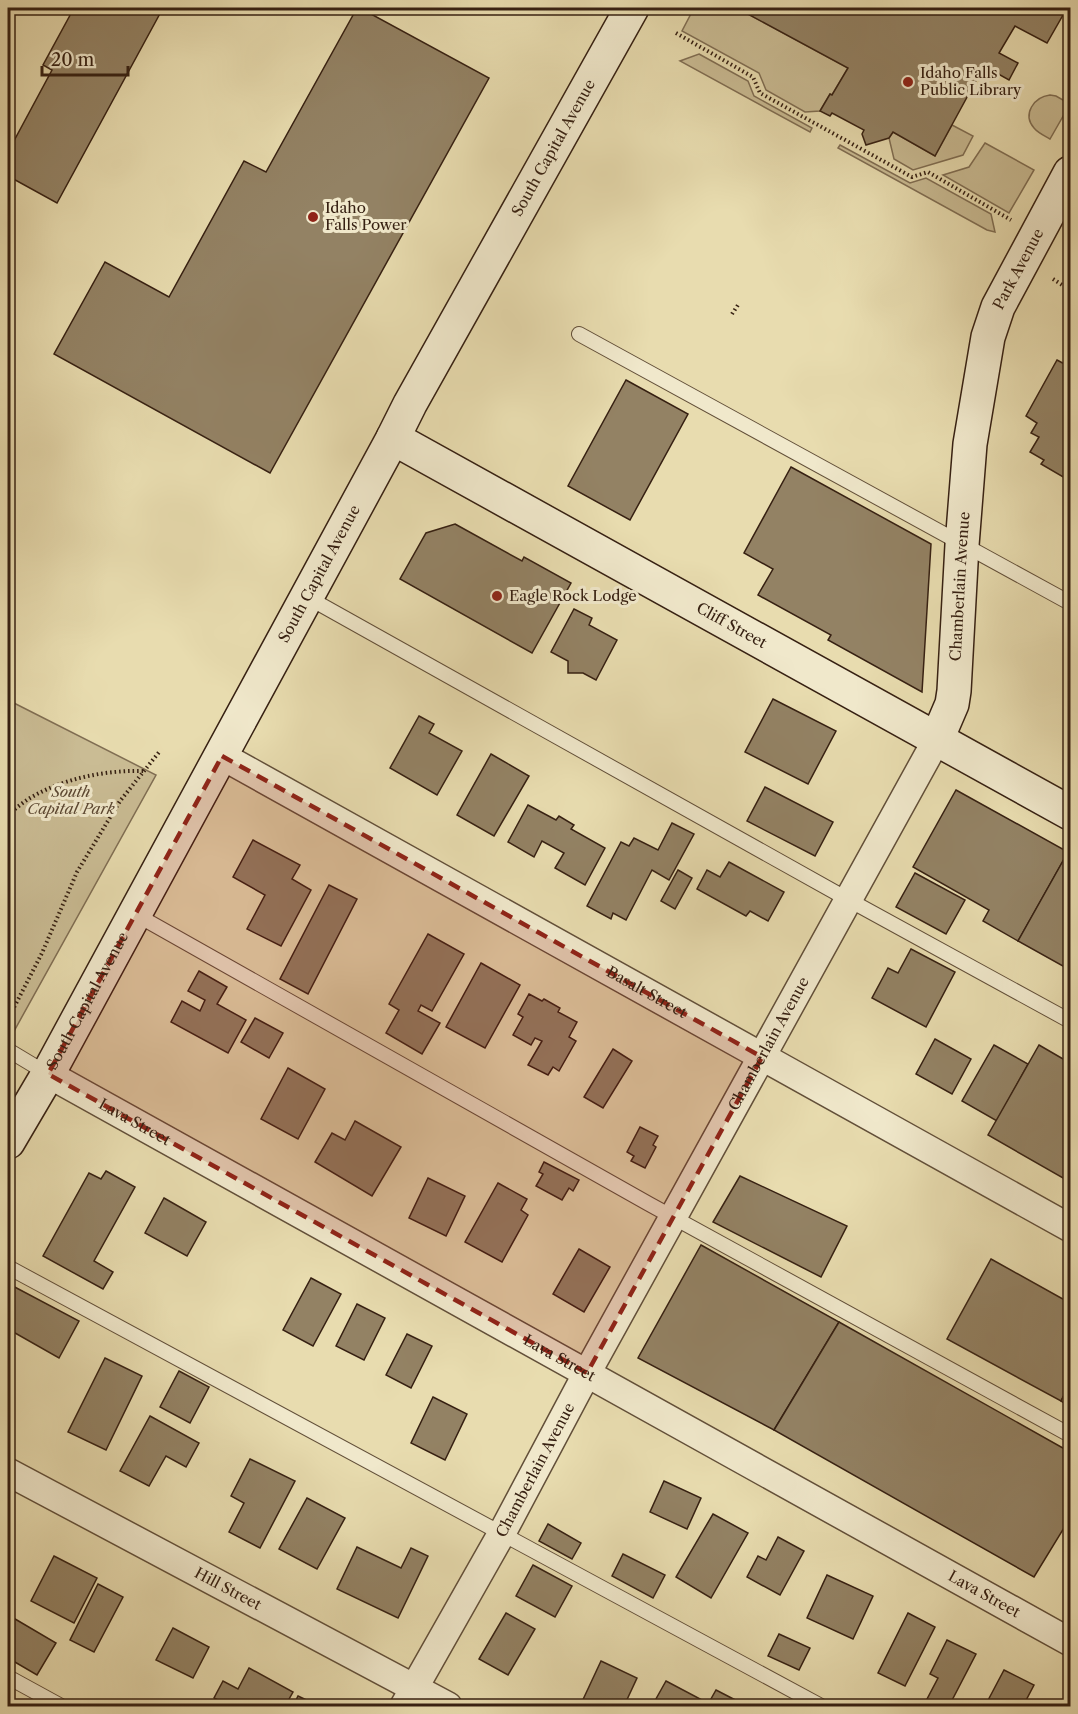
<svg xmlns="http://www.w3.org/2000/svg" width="1078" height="1714" viewBox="0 0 1078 1714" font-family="'Libre Caslon Text',serif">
<rect width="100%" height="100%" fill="#e8dcaf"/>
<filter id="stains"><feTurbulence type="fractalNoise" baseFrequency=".00333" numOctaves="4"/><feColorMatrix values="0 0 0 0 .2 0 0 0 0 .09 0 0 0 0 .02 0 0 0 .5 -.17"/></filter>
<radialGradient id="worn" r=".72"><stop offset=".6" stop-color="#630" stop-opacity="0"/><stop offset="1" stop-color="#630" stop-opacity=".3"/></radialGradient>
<!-- green -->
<g fill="#cabc94" stroke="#806e53" stroke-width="1.5">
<polygon points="694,8 746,8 744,12 848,68 832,95 830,94 820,111 805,112 766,90 759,73 682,31"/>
<polygon points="699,54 748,81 754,96 812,128 810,132 680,61"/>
<path d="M 1050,95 L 1056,96 L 1070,104 L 1050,139 C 1045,136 1038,133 1034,128 C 1022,114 1034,97 1050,95 Z"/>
<polygon points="952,125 973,136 963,155 913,170 894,159 889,138 893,132 935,156"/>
<polygon points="985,143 1034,170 1009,213 943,175 969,167"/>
<polygon points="840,145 910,183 926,178 991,214 995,232 987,230 838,148"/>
<polygon points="8,700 156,775 8,1042"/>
</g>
<!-- building -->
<g fill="#938264" stroke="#362012" stroke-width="1.5">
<polygon points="74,8 163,8 57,203 8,176 8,152 52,70 43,65"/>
<polygon points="357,8 360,8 489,78 270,473 54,354 105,262 169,297 244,161 266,172"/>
<polygon points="746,8 1067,8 1047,43 1015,26 999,53 1018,63 1009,80 984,66 935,156 893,132 889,138 866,145 862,134 864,130 832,113 830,116 820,111 830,94 832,95 848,68 744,12"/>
<polygon points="1057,360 1068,366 1070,361 1070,481 1041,464 1044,460 1030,452 1039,437 1031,433 1037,423 1026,416"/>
<polygon points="626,380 688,414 630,520 568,486"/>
<polygon points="791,467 931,544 922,692 828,640 831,635 758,595 773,569 744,553"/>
<polygon points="455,524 522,561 524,557 571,583 532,653 400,579 426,533"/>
<polygon points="574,609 592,618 589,625 617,640 596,680 583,673 568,673 568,661 551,652"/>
<polygon points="773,699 836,731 808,784 745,752"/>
<polygon points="419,716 434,724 429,733 462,751 437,795 390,768"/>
<polygon points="491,754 529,776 494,836 457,815"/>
<polygon points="765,787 833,822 815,856 747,821"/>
<polygon points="956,790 1068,852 1018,941 983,921 989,910 913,867"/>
<polygon points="528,805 556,820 559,816 574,825 571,829 605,848 585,885 555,868 564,853 542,841 534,857 508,842"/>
<polygon points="672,823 694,834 669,880 652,870 626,920 613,913 611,919 587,906 621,842 629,846 634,838 658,850"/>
<polygon points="253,840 300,865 292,879 311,890 281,946 247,929 265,895 233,877"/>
<polygon points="1068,852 1070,854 1070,970 1018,941"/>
<polygon points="729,862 784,892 768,921 750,911 746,916 697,889 707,870 720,877"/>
<polygon points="678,870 692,878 675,909 661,901"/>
<polygon points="915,873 965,900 946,934 896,907"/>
<polygon points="329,885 357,899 308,994 280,979"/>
<polygon points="428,934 464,954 432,1011 421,1005 418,1011 440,1023 422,1054 386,1033 399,1010 389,1004"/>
<polygon points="911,949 955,972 926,1027 872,998 888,968 898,973"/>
<polygon points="481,963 520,985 485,1048 446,1027"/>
<polygon points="199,971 227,987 217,1004 246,1020 228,1053 171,1022 182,1001 200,1011 205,1000 188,991"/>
<polygon points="529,994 542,1001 544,999 560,1008 558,1012 577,1022 569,1037 576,1041 559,1071 553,1067 548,1075 528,1065 542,1041 535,1038 531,1045 513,1035 523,1017 518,1014"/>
<polygon points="255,1018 283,1033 269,1058 241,1042"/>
<polygon points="935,1039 971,1059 952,1094 916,1074"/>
<polygon points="994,1045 1028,1064 997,1121 962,1101"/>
<polygon points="1039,1045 1070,1063 1070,1182 988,1135"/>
<polygon points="613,1049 632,1061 603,1108 584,1097"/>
<polygon points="288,1068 325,1089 298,1139 261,1119"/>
<polygon points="355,1121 401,1147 372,1196 315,1162 332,1133 345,1140"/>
<polygon points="640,1127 658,1136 653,1145 656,1147 645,1168 631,1161 634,1156 627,1152"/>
<polygon points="544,1162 579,1180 573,1191 569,1188 562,1200 536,1186 543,1174 539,1172"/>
<polygon points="106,1171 135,1187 94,1261 113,1272 103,1289 43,1256 89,1173 101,1179"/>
<polygon points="740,1176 847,1226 821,1277 713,1222"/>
<polygon points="428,1178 465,1196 446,1236 409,1218"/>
<polygon points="498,1183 527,1199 521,1210 528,1215 502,1262 465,1242"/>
<polygon points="164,1198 206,1222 187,1256 145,1233"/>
<polygon points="701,1245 839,1322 774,1430 638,1358"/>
<polygon points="579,1249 610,1267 584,1312 553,1294"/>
<polygon points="991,1259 1070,1303 1070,1383 1061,1401 947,1339"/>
<polygon points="311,1278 341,1294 313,1346 283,1330"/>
<polygon points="9,1284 79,1321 59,1358 8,1329 8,1287"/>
<polygon points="357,1304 385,1318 364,1360 336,1346"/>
<polygon points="839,1322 1070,1452 1070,1518 1034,1577 774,1430"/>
<polygon points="407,1334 432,1346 411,1388 386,1375"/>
<polygon points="105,1358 142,1376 106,1450 68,1432"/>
<polygon points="179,1371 209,1387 190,1423 160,1407"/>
<polygon points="1070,1383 1070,1407 1061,1401"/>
<polygon points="433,1397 467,1414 445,1460 411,1443"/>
<polygon points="150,1416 199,1443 186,1467 166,1456 149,1486 120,1471"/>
<polygon points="250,1459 295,1481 260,1548 229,1532 244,1503 231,1496"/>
<polygon points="664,1481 701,1498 687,1529 650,1512"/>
<polygon points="307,1498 345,1518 317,1569 279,1549"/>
<polygon points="713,1514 748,1533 711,1598 676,1577"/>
<polygon points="548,1524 581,1543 572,1559 539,1541"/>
<polygon points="778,1537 804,1551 780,1595 747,1577 758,1556 766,1560"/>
<polygon points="357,1547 401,1568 411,1548 428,1556 398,1618 337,1589"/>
<polygon points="623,1554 665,1575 653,1598 612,1576"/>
<polygon points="54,1556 97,1578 74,1623 31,1601"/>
<polygon points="533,1565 572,1586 555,1617 516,1596"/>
<polygon points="827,1575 873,1596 853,1639 807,1618"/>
<polygon points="98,1584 123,1597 94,1652 70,1640"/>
<polygon points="506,1613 535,1629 508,1675 479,1659"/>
<polygon points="908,1613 935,1627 905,1686 878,1673"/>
<polygon points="10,1616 56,1643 37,1675 8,1658 8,1620"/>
<polygon points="173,1628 209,1647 193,1678 156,1660"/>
<polygon points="779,1634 810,1648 799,1670 768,1656"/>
<polygon points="947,1640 976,1654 949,1706 936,1706 926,1701 938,1678 930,1674"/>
<polygon points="601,1661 637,1678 624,1706 580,1706"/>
<polygon points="249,1668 293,1692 285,1706 230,1706 214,1698 223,1681 238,1689"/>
<polygon points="1004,1670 1034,1685 1023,1706 985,1706"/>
<polygon points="666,1681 704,1701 701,1706 652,1706"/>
<polygon points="716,1690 747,1706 707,1706"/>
<polygon points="298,1696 319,1706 293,1706"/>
</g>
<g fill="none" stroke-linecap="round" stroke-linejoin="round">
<!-- lane casing -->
<g stroke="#624f39" stroke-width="16">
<g id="lane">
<polyline points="579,334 1070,603"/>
<polyline points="307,597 849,900 1070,1021"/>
<polyline points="135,914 649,1204 1070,1435"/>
<polyline points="8,1050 48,1074"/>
<polyline points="8,1267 821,1706"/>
<polyline points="8,1677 61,1706"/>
</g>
</g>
<!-- street casing -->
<g stroke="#624f39" stroke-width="30">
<g id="street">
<path id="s1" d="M 222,756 L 1070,1228"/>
<path id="s2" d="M 48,1074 L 1070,1642"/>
<path id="s3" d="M 8,1472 L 448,1706"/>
<path id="s4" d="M 404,1706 L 502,1533 L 587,1373 L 937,739"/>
</g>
</g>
<!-- secondary casing -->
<g stroke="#362012" stroke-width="36">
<g id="secondary">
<path id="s5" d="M 393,438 L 1070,813"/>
<path id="s6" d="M 937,739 L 952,704 L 954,691 L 962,545 L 970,444 L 988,337 L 998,307 L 1070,173"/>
<path id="s7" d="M 8,1142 L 48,1074 L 393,438 L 410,404 L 632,8"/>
</g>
</g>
<!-- path -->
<g stroke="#362012" stroke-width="4" stroke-dasharray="1.5 3" stroke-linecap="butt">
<polyline points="676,33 753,77 760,93 912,177 928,172 1011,220"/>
<polyline points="1053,279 1070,290"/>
<polyline points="732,314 738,305"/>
<path d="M 8,815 C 15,809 22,803 30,798 C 64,778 106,770 144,771"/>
<polyline points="8,1019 42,953 77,872 120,801 160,751"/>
</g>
<!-- lane -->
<use href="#lane" stroke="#f0e8cb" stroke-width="14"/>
<!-- street -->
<use href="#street" stroke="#f0e8cb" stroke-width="27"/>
<!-- secondary -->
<use href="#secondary" stroke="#f0e8cb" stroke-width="33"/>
</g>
<!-- marked area -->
<path fill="#8f2418" fill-opacity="0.2" stroke="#8f2418" stroke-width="4.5" stroke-dasharray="12 8" stroke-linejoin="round" d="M 222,756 L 762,1057 L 587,1373 L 48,1074 Z"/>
<!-- markers -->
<g fill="#8f2418" stroke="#f0e8cb" stroke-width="2">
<circle cx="908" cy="82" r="6"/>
<circle cx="313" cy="217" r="6"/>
<circle cx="497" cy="596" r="6"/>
</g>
<g text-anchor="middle" stroke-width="6" stroke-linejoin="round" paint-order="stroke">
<!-- poi labels -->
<g font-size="15" fill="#362012" stroke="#f0e8cb" text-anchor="start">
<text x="920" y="78">Idaho Falls<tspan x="920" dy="17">Public Library</tspan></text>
<text x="325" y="213">Idaho<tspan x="325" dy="17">Falls Power</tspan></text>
<text x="509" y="601">Eagle Rock Lodge</text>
</g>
<!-- street labels -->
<g font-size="15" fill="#362012" stroke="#f0e8cb">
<text dy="5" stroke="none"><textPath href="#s7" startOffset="1134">South Capital Avenue</textPath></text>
<text dy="5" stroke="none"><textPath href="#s6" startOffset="482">Park Avenue</textPath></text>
<text dy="5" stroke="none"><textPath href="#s7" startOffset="648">South Capital Avenue</textPath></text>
<text dy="5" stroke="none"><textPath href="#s6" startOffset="156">Chamberlain Avenue</textPath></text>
<text dy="5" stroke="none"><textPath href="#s5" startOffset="387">Cliff Street</textPath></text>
<text dy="5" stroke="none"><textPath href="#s1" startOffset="486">Basalt Street</textPath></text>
<text dy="5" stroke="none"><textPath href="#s7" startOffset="162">South Capital Avenue</textPath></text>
<text dy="5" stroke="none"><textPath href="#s4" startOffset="756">Chamberlain Avenue</textPath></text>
<text dy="5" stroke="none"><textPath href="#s2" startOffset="99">Lava Street</textPath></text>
<text dy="5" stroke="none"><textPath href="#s2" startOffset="585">Lava Street</textPath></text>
<text dy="5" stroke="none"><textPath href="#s4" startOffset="270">Chamberlain Avenue</textPath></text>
<text dy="5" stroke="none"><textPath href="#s3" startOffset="249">Hill Street</textPath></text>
<text dy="5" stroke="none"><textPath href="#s2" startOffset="1071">Lava Street</textPath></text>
</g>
<!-- park labels -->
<g font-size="15" font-style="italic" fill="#5b4732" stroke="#f0e8cb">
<text x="71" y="797">South<tspan x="71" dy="17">Capital Park</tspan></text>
</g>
</g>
<!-- margin -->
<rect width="1078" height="1714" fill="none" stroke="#e8dcaf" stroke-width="30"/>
<rect x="9" y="9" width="1060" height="1696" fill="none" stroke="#362012" stroke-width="3"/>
<rect x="15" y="15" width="1048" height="1684" fill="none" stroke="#362012" stroke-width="1.5"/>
<!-- scale -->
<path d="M42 66v9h86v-9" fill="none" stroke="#362012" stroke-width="3"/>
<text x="51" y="66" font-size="18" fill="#362012" stroke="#f0e8cb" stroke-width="4.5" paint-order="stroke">20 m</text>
<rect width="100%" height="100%" filter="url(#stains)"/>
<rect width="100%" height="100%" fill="url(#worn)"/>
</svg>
